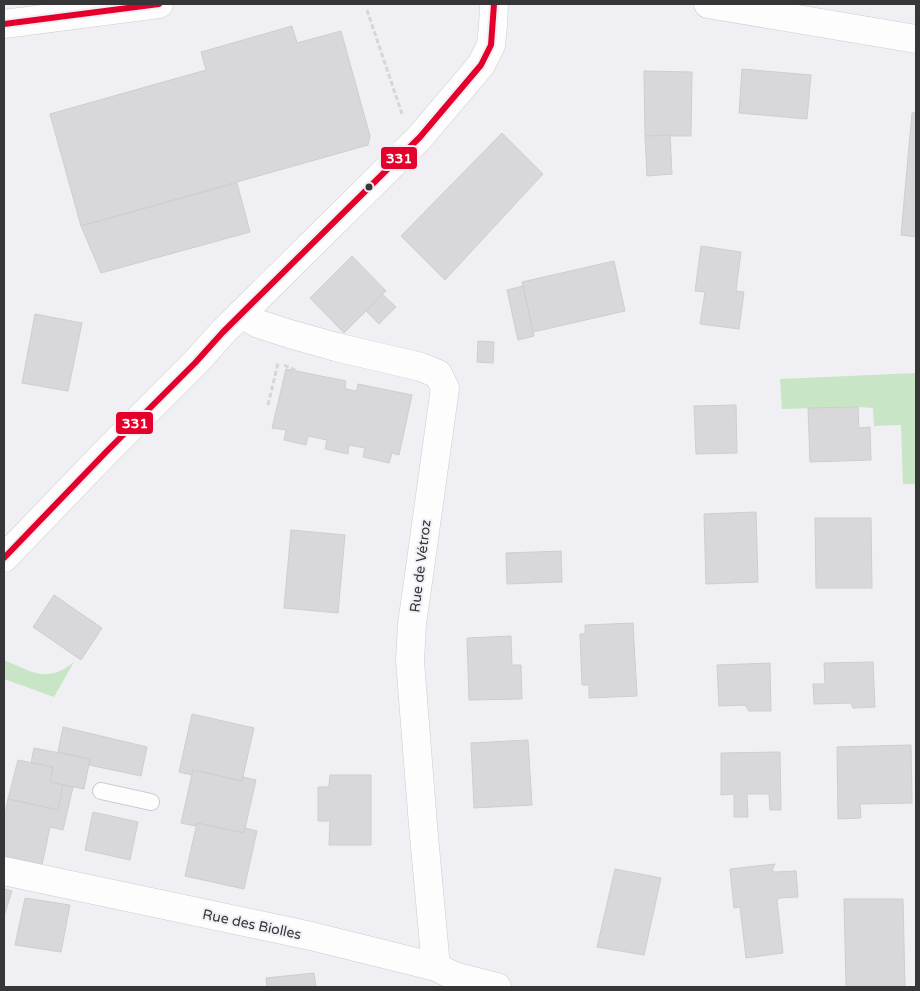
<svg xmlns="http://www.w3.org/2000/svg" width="920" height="991" viewBox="0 0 920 991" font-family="'Varela Round',sans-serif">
<rect width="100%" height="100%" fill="#f0f0f4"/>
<!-- green -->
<g fill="#c8e5c5">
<polygon points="916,373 916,484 903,484 901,425 874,426 873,408 858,407 782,409 780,379"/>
<path d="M 4,660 C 33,672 46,684 74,662 L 54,697 L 4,679 Z"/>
</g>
<!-- building -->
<g fill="#d8d7d9" stroke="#cecdcf">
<polygon points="292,26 297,43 341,31 370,136 368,145 81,226 50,114 206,70 201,52"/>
<polygon points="742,69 811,75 807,119 739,113"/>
<polygon points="644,71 692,72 691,136 645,136"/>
<polygon points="912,113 916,113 916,237 901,235"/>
<polygon points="502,133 543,174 445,280 401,236"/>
<polygon points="670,135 672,174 647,176 645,136"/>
<polygon points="237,183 250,232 101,273 81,226"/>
<polygon points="701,246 741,252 736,291 744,292 739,329 700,324 705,292 695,291"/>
<polygon points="352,256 386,291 344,333 310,298"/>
<polygon points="614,261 625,311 533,332 522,282"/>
<polygon points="523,286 534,336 518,340 507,290"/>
<polygon points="382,294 396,307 379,324 366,311"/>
<polygon points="35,314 82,323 68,391 22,383"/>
<polygon points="478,341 494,342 493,363 477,362"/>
<polygon points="286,369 346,381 345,389 357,391 358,384 412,395 399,455 392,453 389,463 363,457 365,448 349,445 348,454 325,449 327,440 308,436 306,445 284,440 286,430 272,428"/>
<polygon points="736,405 737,453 696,454 694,406"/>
<polygon points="858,407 859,428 870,427 871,460 810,462 808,408"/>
<polygon points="756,512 758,582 706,584 704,514"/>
<polygon points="815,518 871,518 872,588 816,588"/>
<polygon points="291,530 345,535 338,613 284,608"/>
<polygon points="561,551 562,582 507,584 506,553"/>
<polygon points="54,595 102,628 81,660 33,627"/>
<polygon points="633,623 637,696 589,698 589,685 582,685 580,634 585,634 585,625"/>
<polygon points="511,636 512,665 521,665 522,699 469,700 467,638"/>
<polygon points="873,662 875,707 853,708 851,703 814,704 813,684 825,684 824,663"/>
<polygon points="770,663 771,711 749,711 745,705 719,706 717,665"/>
<polygon points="192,714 254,728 242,781 193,770 192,775 179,772"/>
<polygon points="63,727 147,747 141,776 89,765 90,759 58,752"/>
<polygon points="528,740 532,805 474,808 471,743"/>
<polygon points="911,745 912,803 860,804 861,818 838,819 837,747"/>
<polygon points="34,748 90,759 84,789 50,782 53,767 31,763"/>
<polygon points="780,752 781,810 770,810 769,794 747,794 748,817 734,817 734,794 721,795 721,753"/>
<polygon points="18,760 53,767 50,782 63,785 58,810 8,799"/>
<polygon points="193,770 242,781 243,777 256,780 244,833 197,823 195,826 181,823"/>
<polygon points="330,775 371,775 371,845 329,845 330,821 318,821 318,787 329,787"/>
<polygon points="63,785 73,787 63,830 50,827 42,865 4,856 4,820 8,799 58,810"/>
<polygon points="93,812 138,822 130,860 85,850"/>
<polygon points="197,823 244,833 245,828 257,831 244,889 185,876"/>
<polygon points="775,864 772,871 775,872 796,871 798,897 780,898 777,900 783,953 746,958 740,907 734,908 730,869"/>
<polygon points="615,869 661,878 644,955 597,947"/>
<polygon points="4,889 12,891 4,916"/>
<polygon points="25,898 70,905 61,952 15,945"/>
<polygon points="844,899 903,899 905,987 846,987"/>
<polygon points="314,973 316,987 267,987 266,978"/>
</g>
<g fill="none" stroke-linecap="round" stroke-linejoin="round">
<!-- service casing -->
<g stroke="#cccccf" stroke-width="18">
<polyline id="service" points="101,791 151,802"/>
</g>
<!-- minor casing -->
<g stroke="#cccccf" stroke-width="29">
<g id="minor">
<polyline points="241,314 259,324 290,334 336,347 421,367 438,374 445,388 418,582 412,624 410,661 423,825 436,967"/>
<polyline points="4,558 107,451 195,363 223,332 420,137 481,65 491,45 493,26 494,4"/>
<polyline points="4,871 311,936 436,967 454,976 497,987"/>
</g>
</g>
<!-- tertiary casing -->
<g stroke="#cccccf" stroke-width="29">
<g id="tertiary">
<polyline points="708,4 916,39"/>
<polyline points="4,24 159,4"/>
</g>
</g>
<!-- path -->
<g stroke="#d6d6d6" stroke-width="3" stroke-dasharray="5 2.5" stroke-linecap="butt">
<polyline points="367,10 402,114"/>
<polyline points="284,365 297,371"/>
<polyline points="268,405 278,363"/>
</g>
<!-- service -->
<use href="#service" stroke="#fdfdfd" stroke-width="16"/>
<!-- minor -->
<use href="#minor" stroke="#fdfdfd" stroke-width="28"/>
<!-- tertiary -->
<use href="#tertiary" stroke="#fdfdfd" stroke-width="28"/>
<!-- bus-1 casing -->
<g stroke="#efeff5" stroke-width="10">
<g id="bus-1">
<polyline points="4,24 159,4"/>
<polyline points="4,558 107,451 195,363 223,332 420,137 481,65 491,45 494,4"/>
</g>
</g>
<!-- bus-1 -->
<use href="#bus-1" stroke="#e4002b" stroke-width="6"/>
</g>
<!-- markers -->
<circle fill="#363638" stroke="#efeff5" stroke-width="2" cx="369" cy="187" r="4.5"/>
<g text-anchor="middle" stroke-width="4" stroke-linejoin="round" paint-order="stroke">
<!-- street labels -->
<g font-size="14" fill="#363638" stroke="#efeff5">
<text transform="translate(420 566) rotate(-83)" y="5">Rue de Vétroz</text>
<text transform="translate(252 924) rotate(12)" y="5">Rue des Biolles</text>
</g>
</g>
<g stroke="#efeff5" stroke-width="2">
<rect x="380" y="146" width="38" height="24" rx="5" fill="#e4002b"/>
<rect x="115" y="411" width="39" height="24" rx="5" fill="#e4002b"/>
</g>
<g font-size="14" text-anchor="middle" font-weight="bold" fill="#fff">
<text x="399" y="163">331</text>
<text x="135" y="428">331</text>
</g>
<!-- border -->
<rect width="920" height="991" fill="none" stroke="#363638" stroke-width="10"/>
</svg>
